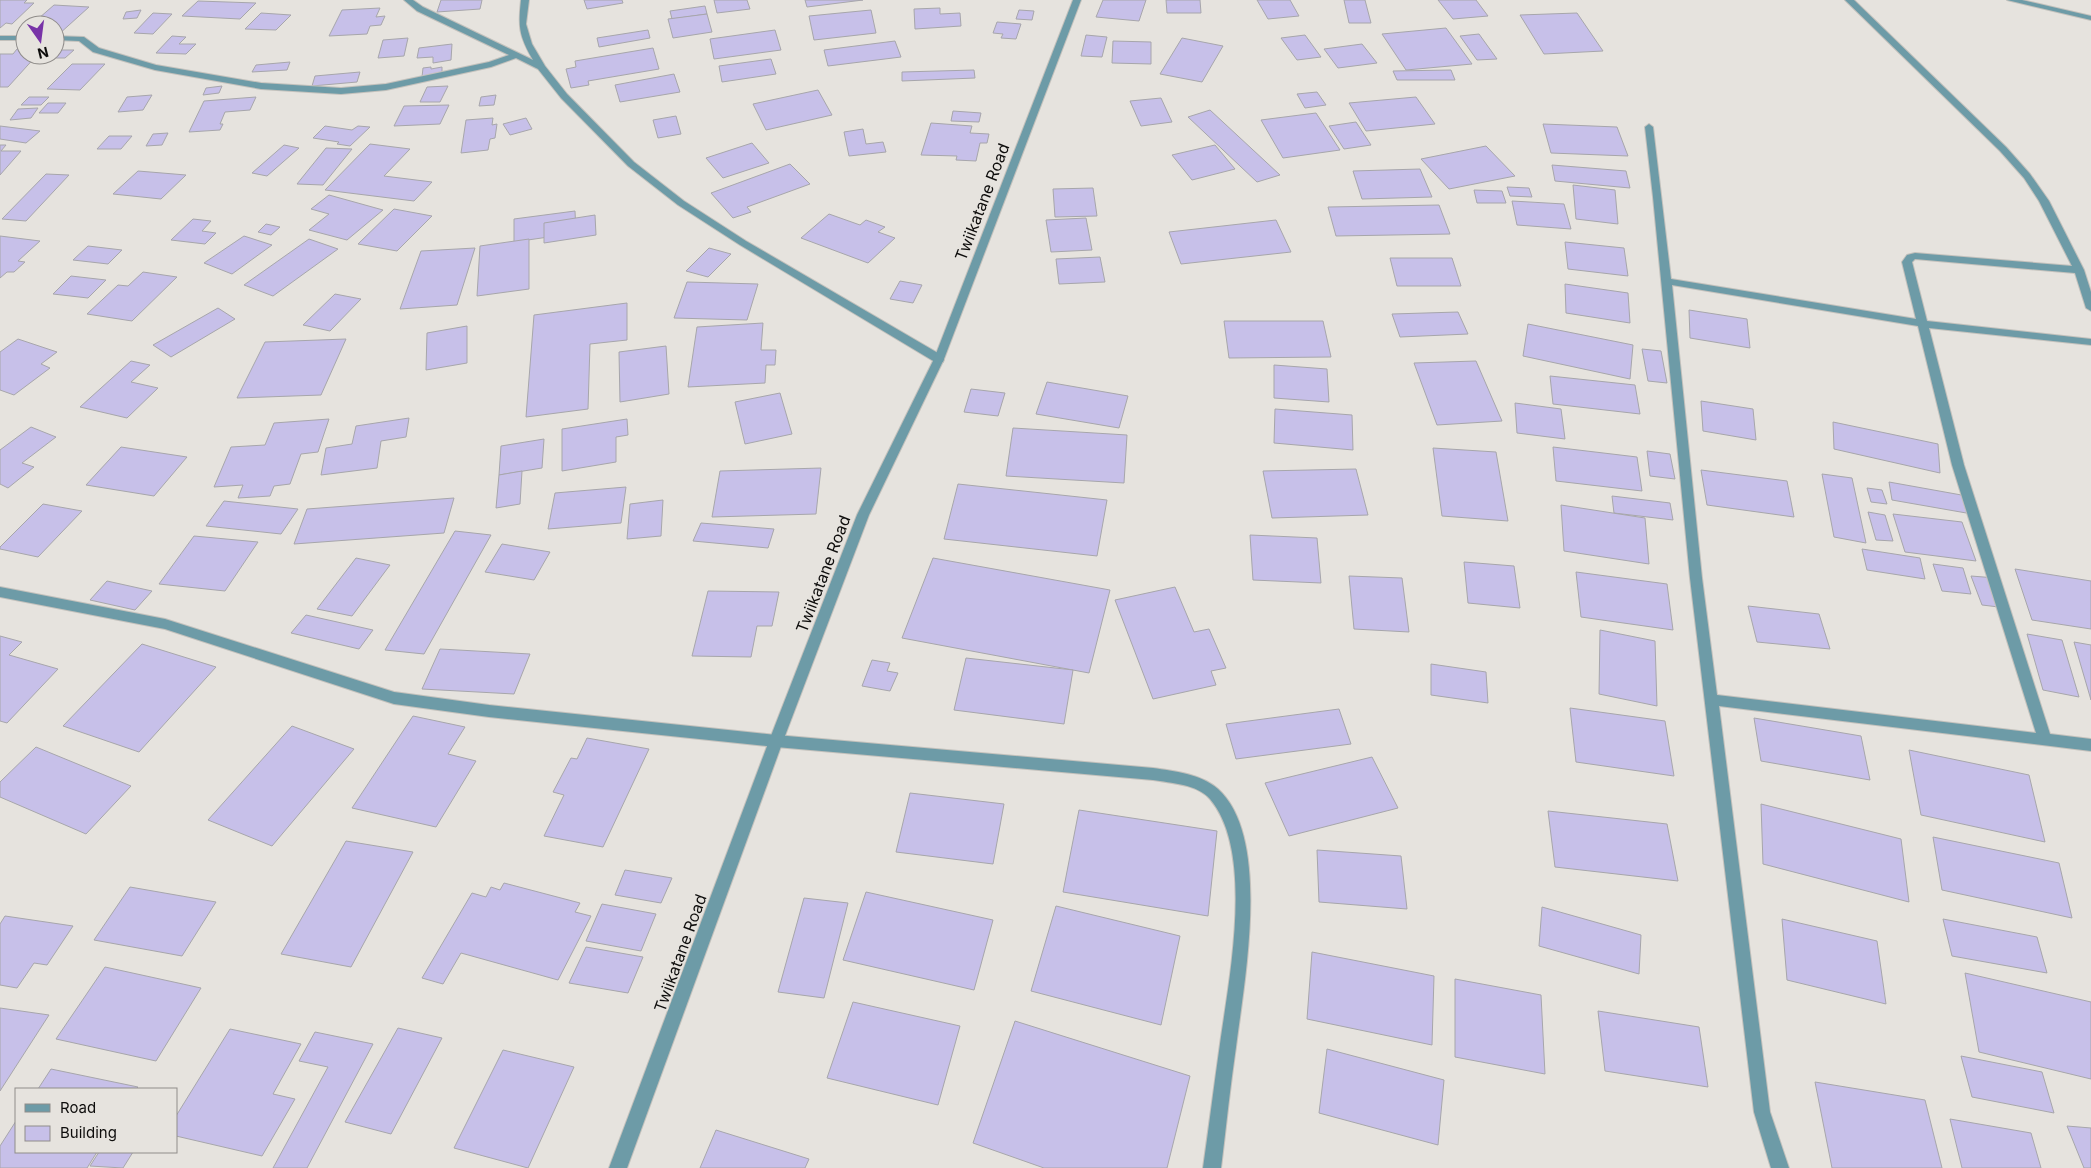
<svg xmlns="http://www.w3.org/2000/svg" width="2091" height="1168" viewBox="0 0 2091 1168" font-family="Inter,sans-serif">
<rect width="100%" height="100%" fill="#e6e3de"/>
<!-- building -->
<g fill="#c7c0e9" stroke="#a7a6ab">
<polygon points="0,0 27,0 24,3 34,3 12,24 6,23 0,28"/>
<polygon points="441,0 482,0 480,9 437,12"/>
<polygon points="584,0 622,0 623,3 587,9"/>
<polygon points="714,0 747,0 750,9 717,13"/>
<polygon points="805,0 863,0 807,7"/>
<polygon points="1103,0 1146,0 1139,21 1096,17"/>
<polygon points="1166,0 1200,0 1201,13 1167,13"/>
<polygon points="1257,0 1290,0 1299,16 1268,19"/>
<polygon points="1344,0 1365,0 1371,23 1349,23"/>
<polygon points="1438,0 1476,0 1488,16 1453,19"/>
<polygon points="198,1 256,3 240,19 182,16"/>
<polygon points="54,5 89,7 58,35 55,35 55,25 31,25"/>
<polygon points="705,6 707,14 672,19 670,11"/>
<polygon points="380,8 376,17 385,16 381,25 370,26 367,34 329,36 342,10"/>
<polygon points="940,8 940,14 960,13 961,26 915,29 914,9"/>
<polygon points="141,10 137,18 123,19 126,12"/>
<polygon points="871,10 876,33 814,40 809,16"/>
<polygon points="1019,10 1034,11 1032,20 1016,19"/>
<polygon points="153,13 172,14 153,34 134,33"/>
<polygon points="261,13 291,15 276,30 245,29"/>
<polygon points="1577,13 1603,51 1544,54 1520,15"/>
<polygon points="707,14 712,32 673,38 668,19"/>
<polygon points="997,22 1021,24 1016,39 1001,38 1003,34 993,33"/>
<polygon points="1446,28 1472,64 1406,70 1382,34"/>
<polygon points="648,30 650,38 599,47 597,38"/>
<polygon points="775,30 781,50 714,59 710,39"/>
<polygon points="1479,34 1497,59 1477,60 1460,36"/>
<polygon points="1086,35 1107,37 1102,57 1081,56"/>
<polygon points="1305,35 1321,57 1297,60 1281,38"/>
<polygon points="172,36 186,37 179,44 196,44 186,54 156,53"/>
<polygon points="408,38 404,56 378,58 383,40"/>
<polygon points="1182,38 1223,46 1202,82 1160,74"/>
<polygon points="895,41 901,57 828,66 824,50"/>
<polygon points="1113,41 1151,42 1151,64 1112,63"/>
<polygon points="452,44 451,60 433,63 433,57 417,58 419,48"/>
<polygon points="1362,44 1377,63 1338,68 1324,49"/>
<polygon points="25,48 25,55 37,55 8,87 0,87 0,54 13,54 17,49"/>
<polygon points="653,48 659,69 588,81 589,85 571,88 566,69 576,67 575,61"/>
<polygon points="60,50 74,50 65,58 52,58"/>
<polygon points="771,59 776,74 722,82 719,66"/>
<polygon points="290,62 287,70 252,72 256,65"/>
<polygon points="72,64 105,64 80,90 47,89"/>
<polygon points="431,67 431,69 442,67 442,74 422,77 423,68"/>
<polygon points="974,70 975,78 902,81 902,72"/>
<polygon points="1451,70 1455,80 1397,80 1393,71"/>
<polygon points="360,72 357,82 312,86 315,76"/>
<polygon points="674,74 680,92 620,102 615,85"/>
<polygon points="222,86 219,93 203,95 206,88"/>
<polygon points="448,86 440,102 420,102 427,87"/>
<polygon points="818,90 832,115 766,130 753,104"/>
<polygon points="1317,92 1326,105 1305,108 1297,94"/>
<polygon points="152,95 143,110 118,112 127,97"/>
<polygon points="496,95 494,105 479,106 481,97"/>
<polygon points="29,97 49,97 41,105 21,105"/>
<polygon points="256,97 250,110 225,112 220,124 223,124 220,130 189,132 204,101"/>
<polygon points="1416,97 1435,124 1366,131 1349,103"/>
<polygon points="1161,98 1172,122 1141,126 1130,101"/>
<polygon points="48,103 66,103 58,113 39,113"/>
<polygon points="449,105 440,124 394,126 404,106"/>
<polygon points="38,108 31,118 10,120 18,109"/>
<polygon points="1210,110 1280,175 1257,182 1188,117"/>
<polygon points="953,111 981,113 979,122 951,121"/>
<polygon points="1316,113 1340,150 1283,158 1261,120"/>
<polygon points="676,116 681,134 658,138 653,120"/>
<polygon points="493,118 492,125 497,124 495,138 490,139 488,150 461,153 466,120"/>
<polygon points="526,118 532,129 510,135 503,124"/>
<polygon points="1356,122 1371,145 1344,149 1329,126"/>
<polygon points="931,123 972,126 970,133 989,134 987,143 980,143 976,161 956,160 957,156 921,155"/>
<polygon points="1543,124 1617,127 1628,156 1551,153"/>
<polygon points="0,126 40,131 26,143 0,139"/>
<polygon points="325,126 352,130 358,126 370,127 350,146 337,144 339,142 313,138"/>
<polygon points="863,129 866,144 883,142 886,152 849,156 844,132"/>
<polygon points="168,133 162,145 146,146 153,134"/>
<polygon points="109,136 132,136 121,149 97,149"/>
<polygon points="752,143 769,163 723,178 706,158"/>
<polygon points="370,144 410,149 384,176 432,182 414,201 325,190"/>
<polygon points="0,145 6,145 1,151 21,151 0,175"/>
<polygon points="284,145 299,148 267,176 252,173"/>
<polygon points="1215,145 1235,169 1192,180 1172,155"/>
<polygon points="1486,146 1515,176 1449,189 1421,159"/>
<polygon points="326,148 352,149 323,185 297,184"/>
<polygon points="790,164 810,184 747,207 751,212 733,218 711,193"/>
<polygon points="1552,165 1626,171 1630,188 1555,181"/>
<polygon points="1420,169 1432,197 1362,199 1353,171"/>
<polygon points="138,171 186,175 161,199 113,194"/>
<polygon points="46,174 69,175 26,221 2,219"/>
<polygon points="1573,185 1615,190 1618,224 1576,219"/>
<polygon points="1507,187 1529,188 1532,197 1510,196"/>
<polygon points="1093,188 1097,216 1055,217 1053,189"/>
<polygon points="1474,190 1502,191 1506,203 1477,203"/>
<polygon points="329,195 383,210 347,240 309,230 329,214 311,209"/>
<polygon points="1512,201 1564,204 1571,229 1517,225"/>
<polygon points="1439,205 1450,234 1336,236 1328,207"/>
<polygon points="394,209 432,216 397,251 358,244"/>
<polygon points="575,211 576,233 514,242 514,219"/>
<polygon points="829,214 860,225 866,220 885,227 878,232 895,238 868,263 801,238"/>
<polygon points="595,215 596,235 544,243 544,223"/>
<polygon points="1086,218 1092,250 1051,252 1046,220"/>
<polygon points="193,219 211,221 202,231 216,233 205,244 171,240"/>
<polygon points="1276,220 1291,252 1181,264 1169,232"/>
<polygon points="266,224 280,227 271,235 258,232"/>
<polygon points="0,236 40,241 18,261 25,262 14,272 7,272 0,278"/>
<polygon points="244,236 272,245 232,274 204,263"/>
<polygon points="309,239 338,249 273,296 244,285"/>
<polygon points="529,239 529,289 477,296 480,246"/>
<polygon points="1565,242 1624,248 1628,276 1568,269"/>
<polygon points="88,246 122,250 108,264 73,260"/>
<polygon points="475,248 457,305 400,309 421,251"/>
<polygon points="709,248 731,254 708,277 686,271"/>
<polygon points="1100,257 1105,282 1059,284 1056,259"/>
<polygon points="1390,258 1452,258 1461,286 1397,286"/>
<polygon points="143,272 177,277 132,321 87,314 118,285 128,286"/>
<polygon points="71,276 106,280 88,298 53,294"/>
<polygon points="900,281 922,285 913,303 890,299"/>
<polygon points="687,282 758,284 747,320 674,318"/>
<polygon points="1565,284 1628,293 1630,323 1566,313"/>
<polygon points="335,294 361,299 330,331 303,325"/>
<polygon points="627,303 627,340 590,344 588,409 526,417 534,315"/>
<polygon points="218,308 235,319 171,357 153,345"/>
<polygon points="1689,310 1747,319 1750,348 1690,338"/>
<polygon points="1458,312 1468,334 1400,337 1392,314"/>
<polygon points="1224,321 1323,321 1331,357 1229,358"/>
<polygon points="763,323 761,350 776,350 775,365 766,365 765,383 688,387 697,327"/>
<polygon points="1528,324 1633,345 1630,379 1523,356"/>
<polygon points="467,326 467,363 426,370 427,333"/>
<polygon points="18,339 57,352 41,364 50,368 14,395 0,390 0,352"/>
<polygon points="346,339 321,395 237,398 265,342"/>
<polygon points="666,346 669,394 620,402 619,352"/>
<polygon points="1642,349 1661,351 1667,383 1648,381"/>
<polygon points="131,361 150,365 131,382 158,388 127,418 80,407"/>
<polygon points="1476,361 1502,421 1437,425 1414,363"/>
<polygon points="1274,365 1327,369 1329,402 1274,398"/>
<polygon points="1550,376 1635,385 1640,414 1553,404"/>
<polygon points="1047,382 1128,396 1119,428 1036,414"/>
<polygon points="971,389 1005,393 998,416 964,412"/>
<polygon points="780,393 792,434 745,444 735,402"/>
<polygon points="1701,401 1753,409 1756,440 1703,431"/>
<polygon points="1515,403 1561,409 1565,439 1517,433"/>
<polygon points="1275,409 1352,415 1353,450 1274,443"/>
<polygon points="409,418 406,437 381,441 377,468 321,475 326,448 352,444 356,426"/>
<polygon points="329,419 318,452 301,454 290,484 274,486 270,496 238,498 243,485 214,487 231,447 265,445 274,423"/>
<polygon points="627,419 628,435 616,437 616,462 562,471 562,429"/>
<polygon points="1833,422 1938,444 1940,473 1834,449"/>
<polygon points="31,427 56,437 22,463 34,467 8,488 0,484 0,450"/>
<polygon points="1013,428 1127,435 1124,483 1006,476"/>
<polygon points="544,439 542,468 499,475 501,446"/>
<polygon points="121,447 187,457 154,496 86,485"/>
<polygon points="1553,447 1637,457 1642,491 1556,481"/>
<polygon points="1433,448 1496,452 1508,521 1442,516"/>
<polygon points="1647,451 1670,454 1675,479 1650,476"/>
<polygon points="821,468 816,514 712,517 720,471"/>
<polygon points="1356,469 1368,515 1272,518 1263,471"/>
<polygon points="1701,470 1787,481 1794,517 1707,505"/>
<polygon points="522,471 520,504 496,508 499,475"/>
<polygon points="1822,474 1852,478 1866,543 1834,537"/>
<polygon points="1889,482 1967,496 1972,514 1892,500"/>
<polygon points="958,484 1107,500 1097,556 944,539"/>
<polygon points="626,487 621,523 548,529 555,493"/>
<polygon points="1867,488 1882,490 1887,504 1871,502"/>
<polygon points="1612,496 1670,503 1673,520 1614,513"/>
<polygon points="454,498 444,533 294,544 307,509"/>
<polygon points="663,500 661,536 627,539 630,504"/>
<polygon points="224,501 298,509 281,534 206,526"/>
<polygon points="43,504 82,511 38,557 0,549 0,547"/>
<polygon points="1561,505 1645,518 1649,564 1564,551"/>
<polygon points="1868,512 1885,515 1893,541 1876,540"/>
<polygon points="1893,514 1962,522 1976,561 1905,552"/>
<polygon points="701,523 774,529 768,548 693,541"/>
<polygon points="455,531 491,535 424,654 385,650"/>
<polygon points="1250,535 1317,538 1321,583 1253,580"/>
<polygon points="194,536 258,542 225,591 159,584"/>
<polygon points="502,544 550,552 534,580 485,572"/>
<polygon points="1862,549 1920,558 1925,579 1867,570"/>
<polygon points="356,558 390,565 352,616 317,609"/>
<polygon points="933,558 1110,590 1089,673 902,638"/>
<polygon points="1464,562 1514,566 1520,608 1468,603"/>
<polygon points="1933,564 1963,568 1971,594 1942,591"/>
<polygon points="2015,569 2091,581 2091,629 2032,620"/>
<polygon points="1576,572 1667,584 1673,630 1581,617"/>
<polygon points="1349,576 1402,578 1409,632 1354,629"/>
<polygon points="1971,576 1996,578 2007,608 1982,605"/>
<polygon points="107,581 152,591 135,610 90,600"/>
<polygon points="1175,587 1194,632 1209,629 1226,668 1211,671 1216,685 1153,699 1115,600"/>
<polygon points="708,591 779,592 772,626 757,626 751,657 692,656"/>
<polygon points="1748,606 1819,614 1830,649 1757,642"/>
<polygon points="306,615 373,630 359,649 291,633"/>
<polygon points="1600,630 1655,641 1657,706 1599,694"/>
<polygon points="2027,634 2062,640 2079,697 2043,690"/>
<polygon points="0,636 22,642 9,655 58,669 7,723 0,721"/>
<polygon points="2074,642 2091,645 2091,700"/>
<polygon points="142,644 216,667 139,752 63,726"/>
<polygon points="440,649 530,654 514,694 422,689"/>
<polygon points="966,658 1073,670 1064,724 954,710"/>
<polygon points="872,660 890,663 887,671 898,673 890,691 862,686"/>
<polygon points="1431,664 1486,672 1488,703 1431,695"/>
<polygon points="1570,708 1665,721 1674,776 1576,762"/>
<polygon points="1339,709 1351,744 1236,759 1226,724"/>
<polygon points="413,716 465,727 448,754 476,761 436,827 352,808"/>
<polygon points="1754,718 1861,736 1870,780 1761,761"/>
<polygon points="292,726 354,749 272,846 208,820"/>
<polygon points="587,738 649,749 603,847 544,836 564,795 553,792 571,758 577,759"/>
<polygon points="36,747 131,786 86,834 0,797 0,782"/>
<polygon points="1909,750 2029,775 2045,842 1921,815"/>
<polygon points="1372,757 1398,808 1289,836 1265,783"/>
<polygon points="910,793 1004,804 993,864 896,852"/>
<polygon points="1761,804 1901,839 1909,902 1763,864"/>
<polygon points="1079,810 1217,831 1208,916 1063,892"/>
<polygon points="1548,811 1667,824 1678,881 1555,867"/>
<polygon points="1933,837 2059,863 2072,918 1942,890"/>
<polygon points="346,841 413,852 351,967 281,954"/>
<polygon points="1317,850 1401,856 1407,909 1319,902"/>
<polygon points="625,870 672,878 661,903 615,895"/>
<polygon points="504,883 580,903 575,912 591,916 558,980 461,953 443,984 422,978 472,893 486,897 491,887 500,890"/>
<polygon points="130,887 216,902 182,956 94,940"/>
<polygon points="866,892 993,920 974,990 843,960"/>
<polygon points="804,898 848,903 824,998 778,992"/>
<polygon points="602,904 656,914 641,951 586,941"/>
<polygon points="1056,906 1180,936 1161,1025 1031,991"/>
<polygon points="1542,907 1641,935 1639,974 1539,946"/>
<polygon points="5,916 73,926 47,965 34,963 17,988 0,985 0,924"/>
<polygon points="1782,919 1877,941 1886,1004 1787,980"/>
<polygon points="1943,919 2037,937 2047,973 1952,956"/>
<polygon points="586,947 643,957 628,993 569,983"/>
<polygon points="1312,952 1434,976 1432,1045 1307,1019"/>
<polygon points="105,967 201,988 156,1061 56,1039"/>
<polygon points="1965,973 2091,1002 2091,1079 1979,1052"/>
<polygon points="1455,979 1541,995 1545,1074 1455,1057"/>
<polygon points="853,1002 960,1026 938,1105 827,1078"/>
<polygon points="0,1008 49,1015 0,1091"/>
<polygon points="1598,1011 1699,1027 1708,1087 1605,1071"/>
<polygon points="1015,1021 1190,1076 1167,1168 1044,1168 973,1143"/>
<polygon points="398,1028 442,1038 391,1134 345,1122"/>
<polygon points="230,1029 301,1044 273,1094 295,1099 262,1156 176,1136 176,1116"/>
<polygon points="315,1032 373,1044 307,1168 273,1168 328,1067 299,1061"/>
<polygon points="1327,1049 1444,1080 1438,1145 1319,1113"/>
<polygon points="503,1050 574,1067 528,1168 454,1148"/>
<polygon points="1961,1056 2042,1072 2054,1113 1972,1097"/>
<polygon points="51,1069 138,1087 136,1089 38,1089"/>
<polygon points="1815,1082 1925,1100 1942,1168 1832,1168"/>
<polygon points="1950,1119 2031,1133 2041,1168 1962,1168"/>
<polygon points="16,1121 16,1152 97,1152 87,1168 0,1168 0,1146"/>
<polygon points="2067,1126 2091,1128 2091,1168 2084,1168"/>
<polygon points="716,1130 809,1159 805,1168 700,1168"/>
<polygon points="99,1152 133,1152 123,1168 90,1166"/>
</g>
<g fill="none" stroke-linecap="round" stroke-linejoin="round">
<!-- minor casing -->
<g stroke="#c3c1bc" stroke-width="2">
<g id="minor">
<path d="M 404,0 L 413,0 L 423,7 L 533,60 C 519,36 518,27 521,0 L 529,0 L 526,24 L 532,44 L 545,66 L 567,94 L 634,162 L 684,201 L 746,241 L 943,356 L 944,359 L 943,362 L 935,362 L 740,245 L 678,205 L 628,166 L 561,98 L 538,69 L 516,58 L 491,67 L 386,90 L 341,94 L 261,89 L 155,70 L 93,52 L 79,41 L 55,40 L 55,36 L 84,37 L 99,48 L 156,65 L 261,83 L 341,88 L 386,84 L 489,62 L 509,55 L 417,11 Z"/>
<path d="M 1845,0 L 1854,0 L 2006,147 L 2030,174 L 2049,201 L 2084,270 L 2091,292 L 2091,311 L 2086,308 L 2075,273 L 1915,259 L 1912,262 L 1927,321 L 2091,339 L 2091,345 L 1929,328 L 1964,465 L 2050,734 L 2091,739 L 2091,751 L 1719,706 L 1770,1112 L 1789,1168 L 1771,1168 L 1754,1112 L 1690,578 L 1653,197 L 1645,127 L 1649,124 L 1653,127 L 1671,279 L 1916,319 L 1902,262 L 1907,255 L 1915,253 L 2072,266 L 2039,201 L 2024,178 L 2000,151 ZM 1672,285 L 1918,326 L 1952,465 L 2036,733 L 1717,695 L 1702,578 Z"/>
<polygon points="2007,0 2022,0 2091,16 2091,20"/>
<rect x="0" y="36" width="25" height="4"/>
<path d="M 0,587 L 165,619 L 394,692 L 489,705 L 776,735 L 1153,768 C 1174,771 1201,774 1218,789 C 1272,838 1244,982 1236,1047 C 1230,1087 1226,1128 1221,1168 L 1203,1168 C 1209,1127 1214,1085 1220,1044 C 1229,979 1255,852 1210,799 C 1197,784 1171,783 1153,780 L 776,747 L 489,717 L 394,704 L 165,629 L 0,597 Z"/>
</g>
</g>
<!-- tertiary casing -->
<g stroke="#c3c1bc" stroke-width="2">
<polygon id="tertiary" points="1073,0 1081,0 944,359 869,515 783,741 627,1168 609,1168 769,741 857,515 934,359"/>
</g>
<!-- minor -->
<use href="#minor" fill="#6d9ba7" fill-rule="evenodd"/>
<!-- tertiary -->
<use href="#tertiary" fill="#6d9ba7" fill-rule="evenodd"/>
</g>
<g text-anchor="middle" stroke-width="4" stroke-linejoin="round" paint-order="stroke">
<!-- street labels -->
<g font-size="16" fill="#0e0d0c" stroke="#e6e3de">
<text transform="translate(982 202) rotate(-69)" y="6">Twiikatane Road</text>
<text transform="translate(823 574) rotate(-69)" y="6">Twiikatane Road</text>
<text transform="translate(680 953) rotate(-70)" y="6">Twiikatane Road</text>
</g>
</g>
<!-- legend -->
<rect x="15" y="1088" width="162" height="65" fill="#e6e3de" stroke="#908d8a"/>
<rect x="25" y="1104" width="25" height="8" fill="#6d9ba7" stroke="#908d8a"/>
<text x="60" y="1113" font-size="15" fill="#0e0d0c">Road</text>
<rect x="25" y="1126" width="25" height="15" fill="#c7c0e9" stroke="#908d8a"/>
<text x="60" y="1138" font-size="15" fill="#0e0d0c">Building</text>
<!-- north arrow -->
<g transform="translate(40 40) rotate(166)"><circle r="24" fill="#e6e3de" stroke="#908d8a"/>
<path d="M0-4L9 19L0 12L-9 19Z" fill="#7833a7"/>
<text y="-8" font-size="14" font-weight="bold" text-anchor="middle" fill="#0e0d0c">N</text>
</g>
</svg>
